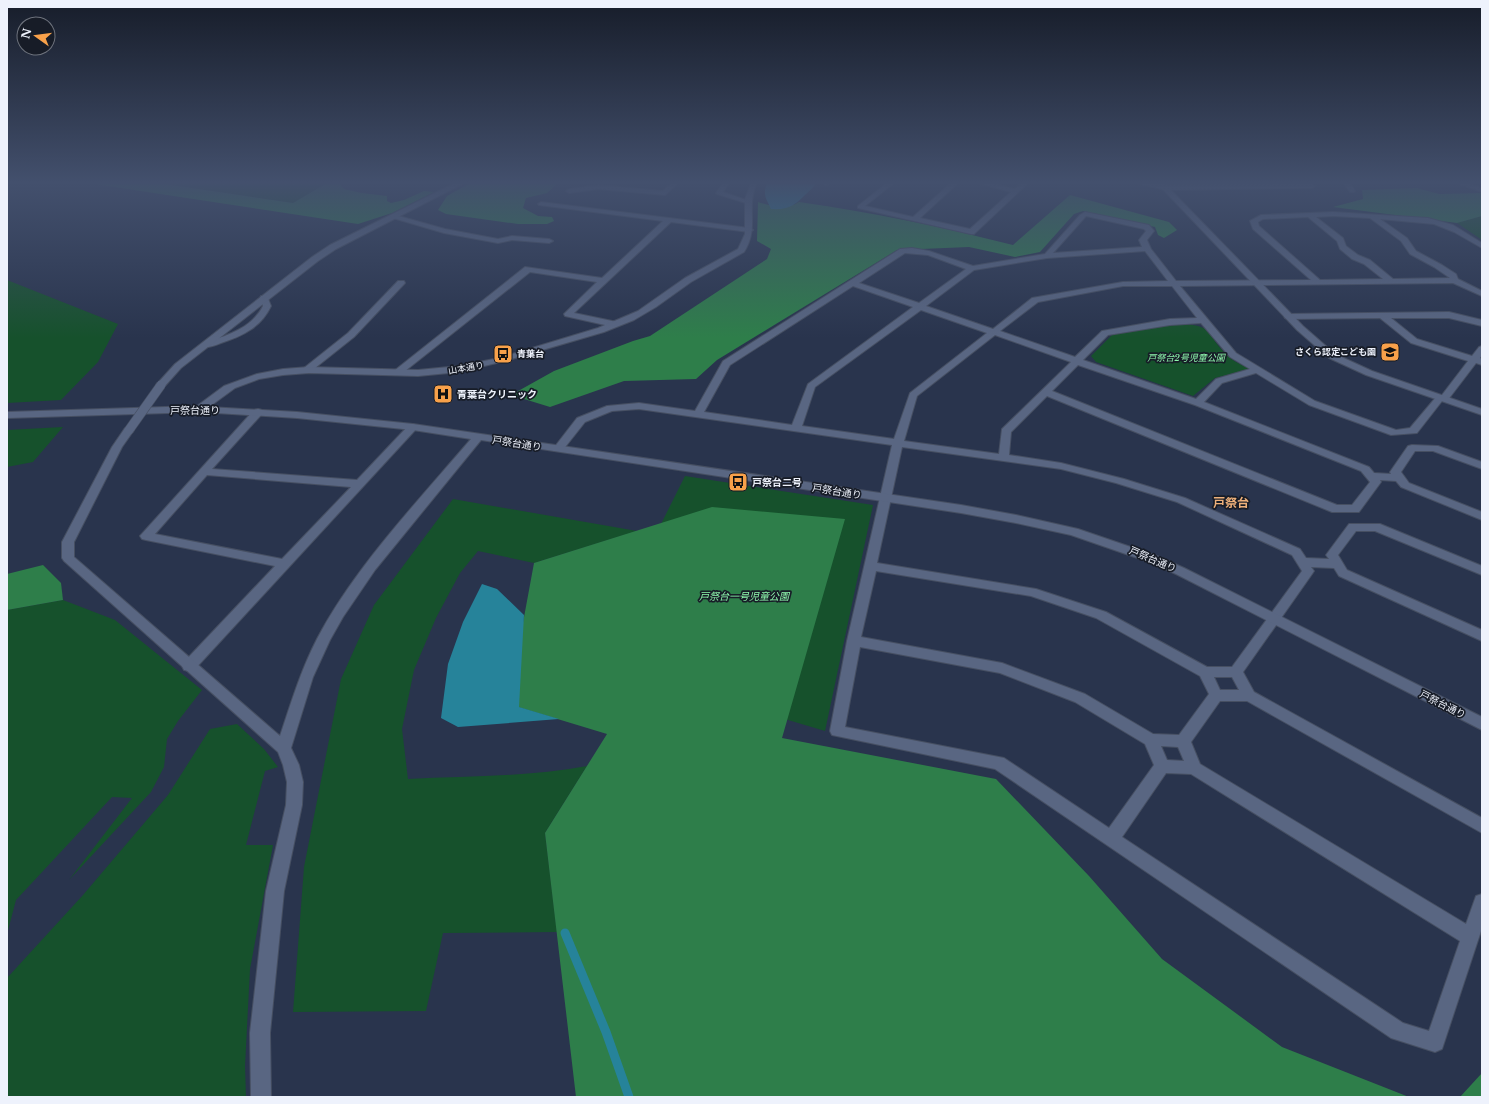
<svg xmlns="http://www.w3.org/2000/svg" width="1489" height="1104" viewBox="0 0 1489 1104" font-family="'Libre Baskerville','Noto Sans JP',serif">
<rect width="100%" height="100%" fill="#29344d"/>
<!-- green -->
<g fill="#16512c">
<polygon points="158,183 327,183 293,203"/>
<polygon points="1482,216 1482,240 1457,223"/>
<polygon points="7,280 118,324 98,362 61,400 7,403"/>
<path d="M 1177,324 C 1216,324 1205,335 1228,356 C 1234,362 1243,365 1250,369 L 1215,378 L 1193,396 L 1096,362 L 1091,356 L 1113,334 Z"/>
<polygon points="63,427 33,462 7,467 7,430"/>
<polygon points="685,476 873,505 825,731 592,662"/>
<path d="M 453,499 L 637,531 L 534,563 L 478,551 L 460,573 L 436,618 L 414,670 L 402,729 L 408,779 C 468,776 529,777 587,766 L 545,833 L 557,932 L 443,933 L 426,1011 L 293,1012 L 304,867 L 341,679 L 374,605 Z"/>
<polygon points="63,600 115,620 202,690 178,721 167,739 164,767 151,792 69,880 132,798 112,797 16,900 7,934 7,610"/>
<polygon points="237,724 264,749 278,767 265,771 246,845 273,845 250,969 245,1066 246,1097 7,1097 7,978 83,895 168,795 210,729"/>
</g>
<!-- forest -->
<g fill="#2e7e4a">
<polygon points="88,183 158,183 293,203 327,183 339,183 344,189 362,193 387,196 387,201 391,203 404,200 424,191 434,192 392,213 358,224"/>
<polygon points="470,183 558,183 547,193 526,198 523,208 538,216 552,217 554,221 547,224 518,224 446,214 438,210 447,196"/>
<polygon points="1417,188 1439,194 1482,193 1482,216 1457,223 1333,207 1363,199 1362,190"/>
<path d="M 1070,195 L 1169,222 L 1177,230 L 1164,238 L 1158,235 L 1155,227 L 1083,211 L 1074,214 L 1040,252 L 1015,257 L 969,247 L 897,250 L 717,360 L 696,379 L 624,381 L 550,407 L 511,395 L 554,371 L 633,341 L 650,336 L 767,259 L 771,249 L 757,241 L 758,202 C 771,206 786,210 799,202 C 871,212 942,227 1013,245 Z"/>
<polygon points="712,507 845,519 782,738 996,779 1089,876 1162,959 1282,1047 1409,1097 576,1097 545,833 607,734 508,704 534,563"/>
<polygon points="43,565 61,583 63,600 7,610 7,574"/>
<polygon points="1482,1073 1482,1097 1460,1097"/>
</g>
<!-- water -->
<g fill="#26839a">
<path d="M 767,183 L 815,183 L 816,184 C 813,188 809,191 805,195 C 794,206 788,210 771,209 C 767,200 762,195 767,183 Z"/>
<polygon points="482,584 497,589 524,615 519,707 559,719 458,727 441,718 448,664 463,622"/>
</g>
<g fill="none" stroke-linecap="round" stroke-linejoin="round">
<!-- stream -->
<polyline stroke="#26839a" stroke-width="9" points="565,933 606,1032 629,1097"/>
<!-- street casing -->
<g stroke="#464f62" stroke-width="2">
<g id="street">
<polygon points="671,183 678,183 665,195 598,189 569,193 566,191 569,189 598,185 663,191"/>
<polygon points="723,183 729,183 723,192 752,202 749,204 717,194 716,193"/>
<polygon points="821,183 830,183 827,185"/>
<polygon points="887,183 894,183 865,206 913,217 951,183 958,183 920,218 970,229 1011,192 978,183 991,183 1015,189 1021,183 1028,183 974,234 971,234 858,208 858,206"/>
<polygon points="1137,183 1151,183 1162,185 1312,184 1315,186 1312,188 1165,190"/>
<polygon points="1343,183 1350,183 1355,191 1354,192 1350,192"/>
<polygon points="1457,183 1468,183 1482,188 1482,192"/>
<polygon points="541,202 749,228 753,230 749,232 671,222 574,313 617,322 618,324 617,326 614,327 565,316 564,314 597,282 530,272 400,375 394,375 392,373 394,371 525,267 602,278 663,221 539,205 538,204"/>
<path d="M 1085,212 L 1149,225 L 1154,231 L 1147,240 L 1151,249 L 1176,281 L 1311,280 L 1253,229 L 1250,221 L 1261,215 L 1333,212 L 1428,218 L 1453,225 L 1482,243 L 1482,248 L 1454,232 L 1434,224 L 1380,219 L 1407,238 L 1416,251 L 1442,265 L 1456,274 L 1458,279 L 1482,291 L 1482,296 L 1453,283 L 1180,286 L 1236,353 L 1315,401 L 1396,430 L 1410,428 L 1437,396 L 1442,395 L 1468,361 L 1411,343 L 1380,318 L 1288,319 L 1285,318 L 1284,316 L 1285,314 L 1449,312 L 1482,320 L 1482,326 L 1449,318 L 1391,318 L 1417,339 L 1472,356 L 1479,347 L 1482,346 L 1482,355 L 1480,358 L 1482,359 L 1482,365 L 1476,363 L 1447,401 L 1442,401 L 1417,433 L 1391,435 L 1309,405 L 1256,373 L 1222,383 L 1204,402 L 1369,467 L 1374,473 L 1391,474 L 1390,472 L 1408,446 L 1412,445 L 1438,446 L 1482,462 L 1482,469 L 1433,451 L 1415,451 L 1401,472 L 1409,483 L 1482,512 L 1482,520 L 1401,487 L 1396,481 L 1380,480 L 1381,482 L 1359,512 L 1332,512 L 1047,396 L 1011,432 L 1009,455 L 1061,463 L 1124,479 L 1185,498 L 1300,549 L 1306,558 L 1329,559 L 1326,555 L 1349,524 L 1380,524 L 1482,566 L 1482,575 L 1375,531 L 1356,531 L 1338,555 L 1347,570 L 1482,630 L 1482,641 L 1339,576 L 1334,568 L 1311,567 L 1314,571 L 1312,574 L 1243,672 L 1254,692 L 1482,818 L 1482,833 L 1247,701 L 1220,701 L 1191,742 L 1200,764 L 1466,924 L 1476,896 L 1482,894 L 1482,928 L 1442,1049 L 1435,1052 L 1391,1038 L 995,769 L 832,735 L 830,731 L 847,641 L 892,445 L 639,409 L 612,411 L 585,422 L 562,451 L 554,451 L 553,449 L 577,418 L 607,406 L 639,403 L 695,411 L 723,361 L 900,249 L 912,248 L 929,251 L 973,266 L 1045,254 L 1080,215 ZM 1086,216 L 1144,229 L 1146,231 L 1139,240 L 1142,247 L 1053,253 ZM 1333,216 L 1370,218 L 1401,241 L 1410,254 L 1434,267 L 1450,278 L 1393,279 L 1370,260 L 1358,255 L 1346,246 L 1343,238 L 1316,217 ZM 1308,217 L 1337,241 L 1340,249 L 1352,259 L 1364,264 L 1383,279 L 1320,280 L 1259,226 L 1258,222 L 1263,219 ZM 1145,251 L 1168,281 L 1123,282 L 1032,298 L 993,329 L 926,306 L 974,270 L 1047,258 ZM 905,253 L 928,255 L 966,269 L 919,303 L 859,283 ZM 853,286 L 913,307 L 808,384 L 792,425 L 704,412 L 730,365 ZM 1123,286 L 1172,286 L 1197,318 L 1170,319 L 1102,331 L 1075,357 L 1000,331 L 1038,302 ZM 921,310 L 987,333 L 910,393 L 894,439 L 802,426 L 815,387 ZM 1201,323 L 1230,357 L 1250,369 L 1216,379 L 1196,399 L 1083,360 L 1108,335 L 1170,325 ZM 995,335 L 1071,362 L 1002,429 L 999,454 L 904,441 L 917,396 ZM 1078,365 L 1195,405 L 1361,471 L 1370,482 L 1352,505 L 1337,505 L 1052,391 ZM 902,447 L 1061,469 L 1116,483 L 1177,502 L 1292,555 L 1302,571 L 1232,667 L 1207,667 L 1106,612 L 1036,589 L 877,563 ZM 876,571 L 1031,596 L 1096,618 L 1200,676 L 1209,694 L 1179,735 L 1153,734 L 1085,694 L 1002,663 L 861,637 ZM 860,647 L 1000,673 L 1075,702 L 1145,744 L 1154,765 L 1109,828 L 1004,758 L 845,727 ZM 1214,677 L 1232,677 L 1239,690 L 1220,690 ZM 1161,746 L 1178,747 L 1184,761 L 1167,760 ZM 1166,773 L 1191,774 L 1460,941 L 1429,1031 L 1403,1023 L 1122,837 Z"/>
<polygon points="395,215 445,229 498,239 512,236 549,239 553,241 549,243 512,240 498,243 444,233 393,218 391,217"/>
<polygon points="398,281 404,281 405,283 354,337 310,372 304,372 302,370 304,368 348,333"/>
<path d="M 261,296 L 267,296 L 271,306 C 261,327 243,336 221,343 C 216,345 209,348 203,347 L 202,345 L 203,343 C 226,336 251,329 263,306 L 260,298 Z"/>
<path d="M 258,409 L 262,410 L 263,412 L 262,414 L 212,469 L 357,480 L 409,425 L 413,424 L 418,427 L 194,670 L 189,671 L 184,670 L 182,666 L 184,662 L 275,566 L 146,540 L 142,539 L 140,536 L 254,410 ZM 207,475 L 351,487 L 282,559 L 155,534 Z"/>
</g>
</g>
<!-- secondary casing -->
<g stroke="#464f62" stroke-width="2">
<g id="secondary">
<polygon points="455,183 464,183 336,249 318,261 181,368 164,387 158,387 156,385 175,364 312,257 330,245"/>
<path d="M 751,183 L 757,183 C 745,207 760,227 744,252 L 691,282 L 656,307 L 634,320 L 604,332 L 505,361 L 459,372 L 418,376 L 309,373 L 283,375 L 259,379 L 235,388 L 209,407 L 297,412 L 413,424 L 961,505 L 1016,515 L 1078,529 L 1157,556 L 1184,568 L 1482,717 L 1482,730 L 1176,574 L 1149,562 L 1071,535 L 1016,523 L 961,513 L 481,440 L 375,570 L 343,617 L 330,640 L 313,677 L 291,748 L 299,765 L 303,782 L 302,805 L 284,891 L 270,1033 L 271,1097 L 251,1097 L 250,1033 L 266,891 L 286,805 L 287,782 L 283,765 L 278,752 L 64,561 L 62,558 L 62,542 L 112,447 L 125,428 L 133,428 L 134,430 L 122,447 L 74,542 L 74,557 L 280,736 C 291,703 301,670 317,639 C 354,568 419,500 471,439 L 413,430 L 297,418 L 200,412 L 7,418 L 7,412 L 197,406 L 224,386 L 257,374 L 283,369 L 309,367 L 418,370 L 459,366 L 499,358 L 598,328 L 638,311 L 685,278 L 738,249 L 745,234 L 745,199 Z"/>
<polygon points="1157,183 1164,183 1303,326 1335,354 1372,371 1482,409 1482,415 1366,375 1329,358 1297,330"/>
</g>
</g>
<!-- street -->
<use href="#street" fill="#596682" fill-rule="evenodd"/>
<!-- secondary -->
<use href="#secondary" fill="#596682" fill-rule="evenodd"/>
<!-- secondary-bridge casing -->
<g stroke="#464f62" stroke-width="10" stroke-linecap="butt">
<polyline id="secondary-bridge" points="129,430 161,385"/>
</g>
<!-- secondary-bridge -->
<use href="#secondary-bridge" stroke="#596682" stroke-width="9"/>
</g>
<!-- sky -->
<linearGradient id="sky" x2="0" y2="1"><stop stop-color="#171d2a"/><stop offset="0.54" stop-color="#43506d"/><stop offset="1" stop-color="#43506d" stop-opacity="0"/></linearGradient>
<rect width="1489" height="338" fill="url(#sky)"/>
<!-- icons -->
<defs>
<g id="school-square" transform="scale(1)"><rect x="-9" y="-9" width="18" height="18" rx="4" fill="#f8a14a" stroke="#171c27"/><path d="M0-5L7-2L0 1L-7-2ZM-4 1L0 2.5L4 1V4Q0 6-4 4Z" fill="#111"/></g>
<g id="bus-square" transform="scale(1)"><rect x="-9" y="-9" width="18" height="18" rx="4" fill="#f8a14a" stroke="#171c27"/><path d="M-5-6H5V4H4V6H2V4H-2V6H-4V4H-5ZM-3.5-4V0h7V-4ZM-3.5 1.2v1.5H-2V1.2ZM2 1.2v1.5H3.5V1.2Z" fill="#111"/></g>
<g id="hospital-square" transform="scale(1)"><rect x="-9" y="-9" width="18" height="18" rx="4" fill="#f8a14a" stroke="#171c27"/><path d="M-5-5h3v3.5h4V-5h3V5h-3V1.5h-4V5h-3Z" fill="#111"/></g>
</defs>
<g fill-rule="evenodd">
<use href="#school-square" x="1390" y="352"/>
<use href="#bus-square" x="503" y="354"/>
<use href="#hospital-square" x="443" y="394"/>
<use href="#bus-square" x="738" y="482"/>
</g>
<g text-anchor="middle" stroke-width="3.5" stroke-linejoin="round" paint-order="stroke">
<!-- far-poi labels -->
<g font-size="9" font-weight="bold" fill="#eef2fc" stroke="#171c27" text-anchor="end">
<text x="1376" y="355">さくら認定こども園</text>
<text x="517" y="357" text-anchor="start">青葉台</text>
</g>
<!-- far-park labels -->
<g font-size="9" font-style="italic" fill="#8ef7ac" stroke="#171c27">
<text x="1186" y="361">戸祭台2号児童公園</text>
</g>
<!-- far-street labels -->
<g font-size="9" fill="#eef2fc" stroke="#171c27">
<text transform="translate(466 368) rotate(-10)" y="3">山本通り</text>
</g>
<!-- poi labels -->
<g font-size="10" font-weight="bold" fill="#eef2fc" stroke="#171c27" text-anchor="start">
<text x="457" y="398">青葉台クリニック</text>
<text x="752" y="486">戸祭台二号</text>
</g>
<!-- street labels -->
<g font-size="10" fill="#eef2fc" stroke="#171c27">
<text x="195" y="414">戸祭台通り</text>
<text transform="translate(517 443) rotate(9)" y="4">戸祭台通り</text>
<text transform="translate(837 491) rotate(9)" y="4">戸祭台通り</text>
<text transform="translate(1153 559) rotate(23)" y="4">戸祭台通り</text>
<text transform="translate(1443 704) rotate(27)" y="4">戸祭台通り</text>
</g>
<!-- park labels -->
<g font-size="10" font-style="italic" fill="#8ef7ac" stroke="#171c27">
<text x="744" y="600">戸祭台一号児童公園</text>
</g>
<!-- quarter labels -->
<g font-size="12" font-weight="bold" fill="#eeb17b" stroke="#171c27">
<text x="1231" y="507">戸祭台</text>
</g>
</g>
<!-- border -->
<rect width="1489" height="1104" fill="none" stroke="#eef2fc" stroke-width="16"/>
<!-- north arrow -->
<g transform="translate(36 36) rotate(284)"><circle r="19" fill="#171c27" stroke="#6d727c"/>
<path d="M0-3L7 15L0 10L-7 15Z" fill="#f8a14a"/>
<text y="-6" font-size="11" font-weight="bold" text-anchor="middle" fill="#eef2fc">N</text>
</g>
</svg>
